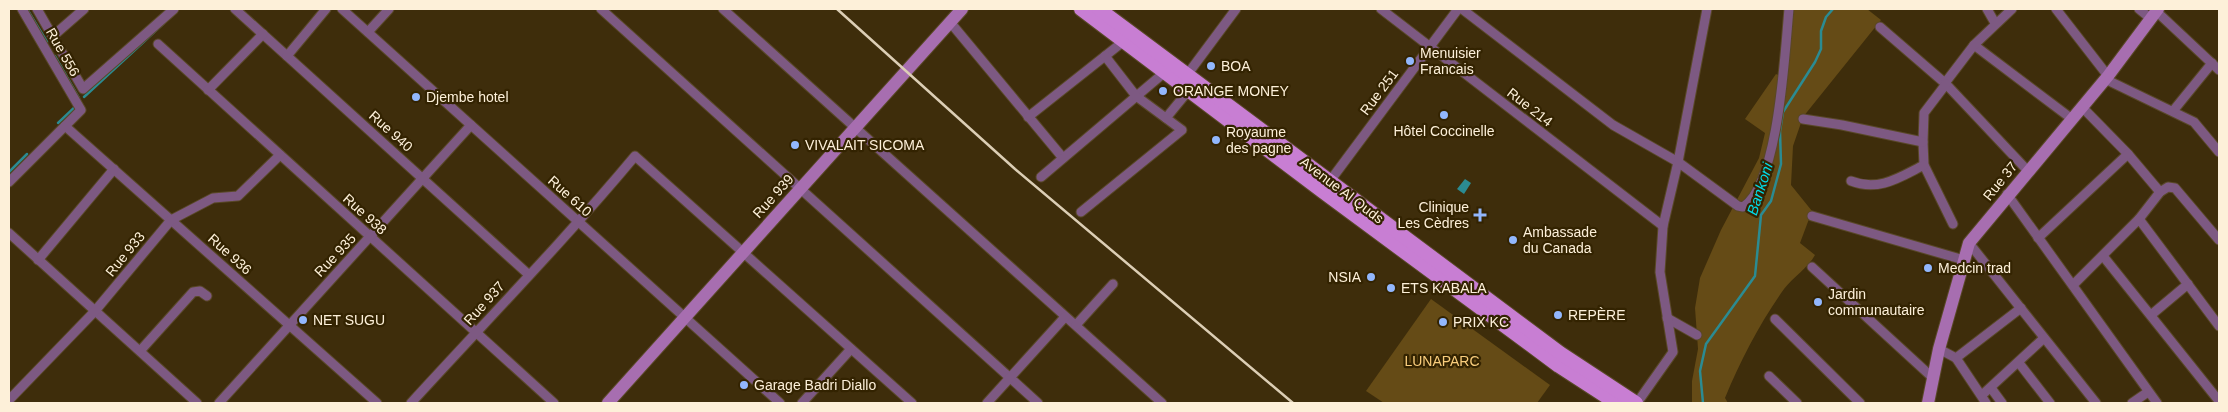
<svg xmlns="http://www.w3.org/2000/svg" width="2228" height="412" viewBox="0 0 2228 412" font-family="Helvetica,sans-serif">
<rect width="100%" height="100%" fill="#3e2d0b"/>
<!-- green -->
<g fill="#654b16">
<path d="M 1791,9 L 1867,9 L 1881,20 L 1803,117 L 1793,146 L 1791,185 L 1812,211 L 1800,243 L 1815,255 C 1808,268 1793,277 1784,289 C 1760,323 1741,359 1725,398 L 1728,403 L 1692,403 L 1692,381 L 1698,349 L 1695,308 L 1700,278 L 1721,230 L 1759,158 L 1765,133 L 1745,119 L 1776,74 L 1782,77 Z"/>
<polygon points="1431,299 1550,385 1537,403 1384,403 1366,391"/>
</g>
<!-- water -->
<polygon fill="#2b8b92" points="1465,179 1471,183 1464,194 1457,189"/>
<g fill="none" stroke-linecap="round" stroke-linejoin="round">
<!-- stream -->
<g stroke="#2b8b92" stroke-width="2.5">
<polyline points="27,9 47,42"/>
<polyline points="55,56 79,98"/>
<polyline points="84,97 164,23"/>
<polyline points="58,123 76,106"/>
<polyline points="9,172 27,154"/>
<polyline points="1703,403 1700,371 1706,344 1755,276 1761,215 1771,201 1781,164 1780,131 1783,112 1815,62 1821,49 1821,31 1826,17 1833,9"/>
</g>
<!-- minor casing -->
<g stroke="#594828" stroke-width="11">
<g id="minor">
<polyline points="37,9 83,89 174,9"/>
<polyline points="235,9 528,274"/>
<polyline points="342,9 780,403"/>
<polyline points="601,9 1038,403"/>
<polyline points="723,9 1162,403"/>
<polyline points="1381,9 1663,226"/>
<path d="M 1462,9 L 1613,125 L 1678,162 L 1738,206 L 1743,207 C 1779,184 1785,50 1789,9"/>
<polyline points="1987,9 1995,23"/>
<polyline points="2056,9 2108,76"/>
<polyline points="2139,9 2150,18"/>
<polyline points="2156,11 2219,70"/>
<polyline points="950,22 1063,158"/>
<polyline points="1880,27 1946,84 2027,170"/>
<polyline points="368,32 389,9"/>
<polyline points="53,36 84,9"/>
<polyline points="158,44 554,403"/>
<polyline points="1974,45 2072,119"/>
<polyline points="287,56 326,9"/>
<polyline points="1184,79 1236,9"/>
<polyline points="2105,79 2194,122 2219,152"/>
<polyline points="1945,83 1974,45 2012,9"/>
<polyline points="1946,84 1924,113 1923,142 1924,165 1953,224"/>
<polyline points="208,90 263,34"/>
<polyline points="2082,107 2128,154 2160,192"/>
<polyline points="2173,111 2212,63"/>
<polyline points="1028,117 1124,41"/>
<polyline points="1166,118 1189,90"/>
<polyline points="1803,119 1842,125 1923,142"/>
<polyline points="65,126 377,403"/>
<polyline points="1041,177 1165,72"/>
<path d="M 1851,181 C 1879,192 1900,177 1924,165"/>
<polyline points="9,182 81,110 22,9"/>
<polyline points="1327,185 1458,9"/>
<polyline points="2007,194 2157,403"/>
<polyline points="1081,212 1182,130 1136,96 1105,56"/>
<polyline points="1812,216 1964,260"/>
<polyline points="2139,219 2219,326"/>
<polyline points="9,233 197,403"/>
<polyline points="2038,238 2128,154"/>
<polyline points="1969,243 2096,403"/>
<polyline points="2103,256 2219,401"/>
<polyline points="38,260 114,169"/>
<polyline points="1812,267 1933,378"/>
<polyline points="2073,285 2139,219 2160,192 2168,187 2175,188 2219,240"/>
<polyline points="2151,315 2188,284"/>
<polyline points="1667,318 1697,335"/>
<polyline points="1775,319 1860,403"/>
<polyline points="1076,325 1113,284"/>
<polyline points="1939,349 1956,358 2021,308"/>
<polyline points="140,351 193,292 200,291 207,296"/>
<polyline points="1956,358 1986,403"/>
<polyline points="2019,363 2050,403"/>
<polyline points="1769,376 1797,403"/>
<polyline points="1991,388 2002,403"/>
<polyline points="1982,395 2044,338"/>
<polyline points="9,400 95,311 171,220 213,198 238,196 280,155"/>
<polyline points="219,403 471,125"/>
<path d="M 411,403 C 486,321 564,241 635,156 L 912,403"/>
<polyline points="802,403 851,349"/>
<polyline points="987,403 1065,317"/>
<polyline points="1637,403 1673,352 1660,272 1663,226 1678,162 1707,9"/>
<polyline points="2132,403 2148,392"/>
</g>
</g>
<!-- secondary casing -->
<g stroke="#594828" stroke-width="14">
<g id="secondary">
<polyline points="608,403 962,9"/>
<polyline points="1928,403 1939,349 1969,243 2108,76 2158,9"/>
</g>
</g>
<!-- primary casing -->
<g stroke="#594828" stroke-width="16">
<g id="primary">
<polyline points="1081,9 1322,191 1559,366 1616,403"/>
<polyline points="1099,9 1560,353 1636,403"/>
</g>
</g>
<!-- minor -->
<use href="#minor" stroke="#7d5982" stroke-width="9"/>
<!-- secondary -->
<use href="#secondary" stroke="#a76eb0" stroke-width="12"/>
<!-- primary -->
<use href="#primary" stroke="#c87ed3" stroke-width="14"/>
<!-- rail -->
<polyline stroke="#dcceb5" stroke-width="2.5" points="837,9 1015,169 1293,403"/>
</g>
<!-- markers -->
<g fill="#92b7fd" stroke="#332301" stroke-width="2">
<circle cx="1410" cy="61" r="5"/>
<circle cx="1211" cy="66" r="5"/>
<circle cx="1163" cy="91" r="5"/>
<circle cx="416" cy="97" r="5"/>
<circle cx="1444" cy="115" r="5"/>
<circle cx="1216" cy="140" r="5"/>
<circle cx="795" cy="145" r="5"/>
<path d="M1477.5 207.5h5v5h5v5h-5v5h-5v-5h-5v-5h5z"/>
<circle cx="1513" cy="240" r="5"/>
<circle cx="1928" cy="268" r="5"/>
<circle cx="1371" cy="277" r="5"/>
<circle cx="1391" cy="288" r="5"/>
<circle cx="1818" cy="302" r="5"/>
<circle cx="1558" cy="315" r="5"/>
<circle cx="303" cy="320" r="5"/>
<circle cx="1443" cy="322" r="5"/>
<circle cx="744" cy="385" r="5"/>
</g>
<g text-anchor="middle" stroke-width="4.5" stroke-linejoin="round" paint-order="stroke">
<!-- street labels -->
<g font-size="14" fill="#fdf0d9" stroke="#332301">
<text transform="translate(63 52) rotate(60)" y="5">Rue 556</text>
<text transform="translate(1379 92) rotate(-53)" y="5">Rue 251</text>
<text transform="translate(1530 107) rotate(38)" y="5">Rue 214</text>
<text transform="translate(391 131) rotate(42)" y="5">Rue 940</text>
<text transform="translate(2000 181) rotate(-51)" y="5">Rue 37</text>
<text transform="translate(1342 190) rotate(37)" y="5">Avenue Al Quds</text>
<text transform="translate(570 196) rotate(42)" y="5">Rue 610</text>
<text transform="translate(773 196) rotate(-48)" y="5">Rue 939</text>
<text transform="translate(365 214) rotate(42)" y="5">Rue 938</text>
<text transform="translate(125 254) rotate(-51)" y="5">Rue 933</text>
<text transform="translate(230 254) rotate(42)" y="5">Rue 936</text>
<text transform="translate(335 255) rotate(-47)" y="5">Rue 935</text>
<text transform="translate(484 303) rotate(-48)" y="5">Rue 937</text>
</g>
<!-- poi labels -->
<g font-size="14" fill="#fdf0d9" stroke="#332301" text-anchor="start">
<text x="1420" y="58">Menuisier<tspan x="1420" dy="16">Francais</tspan></text>
<text x="1221" y="71">BOA</text>
<text x="1173" y="96">ORANGE MONEY</text>
<text x="426" y="102">Djembe hotel</text>
<text x="1444" y="136" text-anchor="middle">Hôtel Coccinelle</text>
<text x="1226" y="137">Royaume<tspan x="1226" dy="16">des pagne</tspan></text>
<text x="805" y="150">VIVALAIT SICOMA</text>
<text x="1469" y="212" text-anchor="end">Clinique<tspan x="1469" dy="16">Les Cèdres</tspan></text>
<text x="1523" y="237">Ambassade<tspan x="1523" dy="16">du Canada</tspan></text>
<text x="1938" y="273">Medcin trad</text>
<text x="1361" y="282" text-anchor="end">NSIA</text>
<text x="1401" y="293">ETS KABALA</text>
<text x="1828" y="299">Jardin<tspan x="1828" dy="16">communautaire</tspan></text>
<text x="1568" y="320">REPÈRE</text>
<text x="313" y="325">NET SUGU</text>
<text x="1453" y="327">PRIX KC</text>
<text x="754" y="390">Garage Badri Diallo</text>
</g>
<!-- park labels -->
<g font-size="14" fill="#f9cd7c" stroke="#332301">
<text x="1442" y="366">LUNAPARC</text>
</g>
<!-- water labels -->
<g font-size="15" font-style="italic" fill="#00dce9" stroke="#332301">
<text transform="translate(1760 189) rotate(-72)" y="5">Bankoni</text>
</g>
</g>
<!-- border -->
<rect width="2228" height="412" fill="none" stroke="#fdf0d9" stroke-width="20"/>
</svg>
